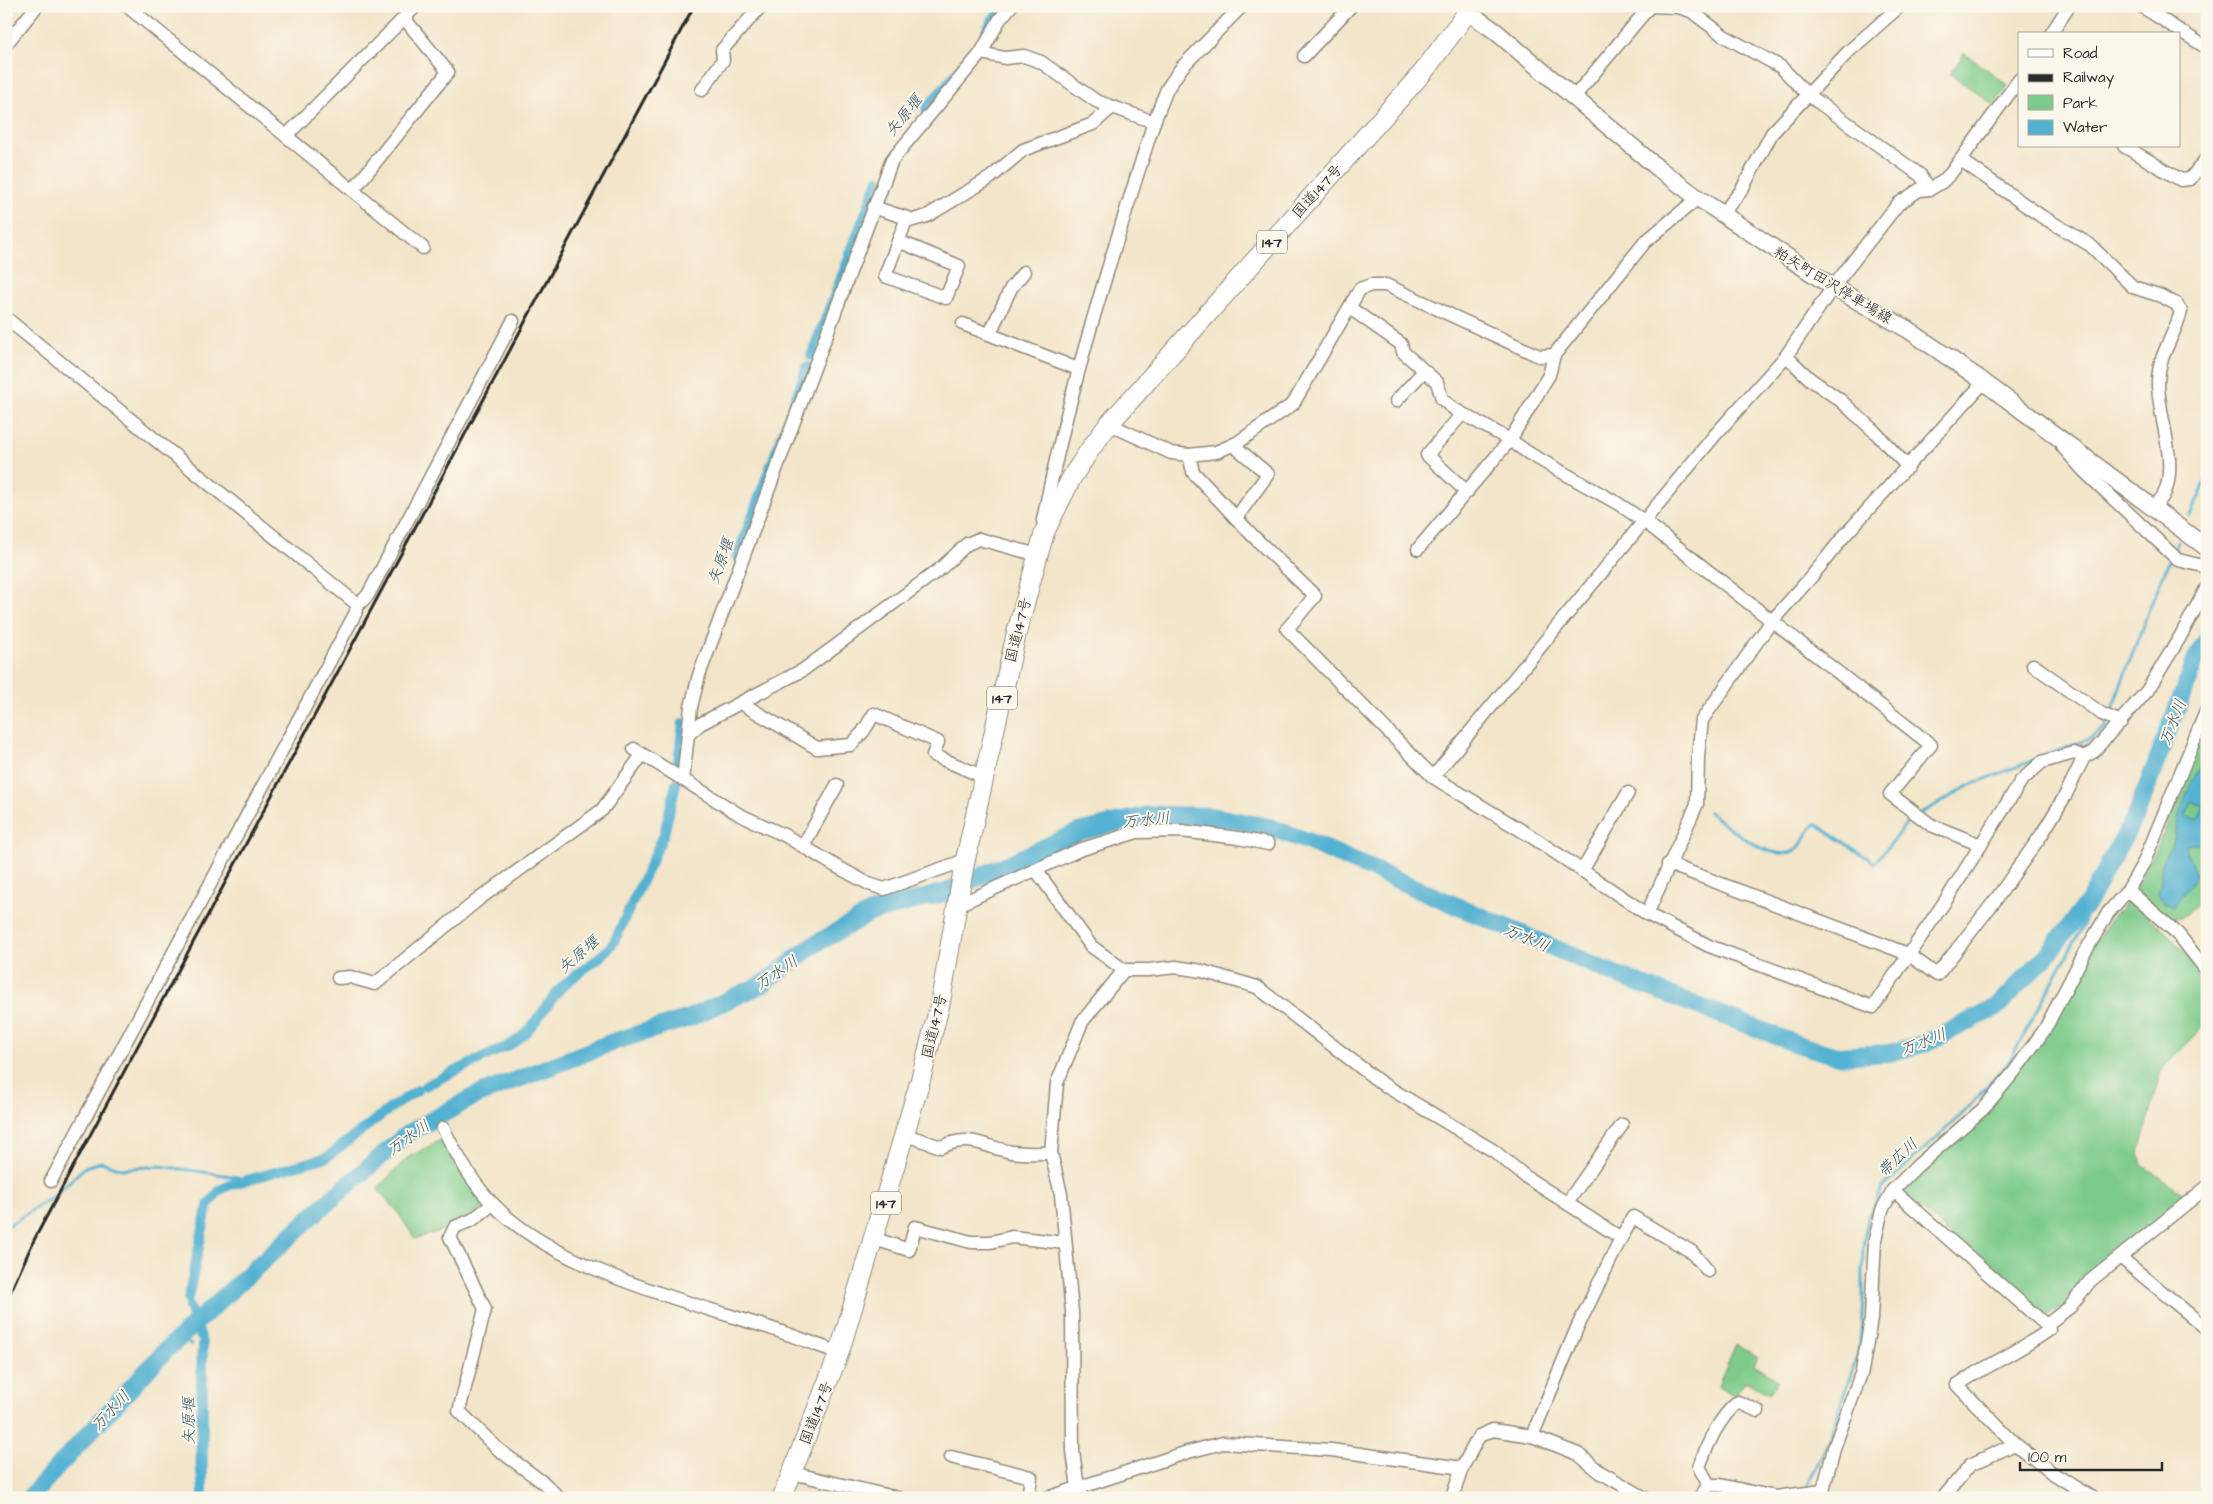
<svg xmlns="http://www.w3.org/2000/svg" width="2213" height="1504" viewBox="0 0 2213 1504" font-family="'Architects Daughter','Klee One',sans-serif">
<rect width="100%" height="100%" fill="#fbf7ec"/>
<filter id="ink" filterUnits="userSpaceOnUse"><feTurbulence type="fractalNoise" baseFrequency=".02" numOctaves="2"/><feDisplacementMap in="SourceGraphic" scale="10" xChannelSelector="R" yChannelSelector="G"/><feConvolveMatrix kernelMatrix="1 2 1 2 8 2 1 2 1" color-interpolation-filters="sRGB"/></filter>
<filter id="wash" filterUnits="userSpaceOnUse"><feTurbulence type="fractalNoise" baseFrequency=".0096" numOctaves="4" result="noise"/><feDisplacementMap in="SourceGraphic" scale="20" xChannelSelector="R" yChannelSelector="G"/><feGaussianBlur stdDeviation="1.12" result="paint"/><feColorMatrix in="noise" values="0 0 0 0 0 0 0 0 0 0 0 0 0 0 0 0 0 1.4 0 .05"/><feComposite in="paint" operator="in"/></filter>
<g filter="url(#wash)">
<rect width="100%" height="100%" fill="#f3e5c9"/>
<!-- green -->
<g fill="#7dcb8a" stroke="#547b5a">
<polygon points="1964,53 2008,85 1994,105 1950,74"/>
<polygon points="2207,723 2207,857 2201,862 2207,872 2207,899 2182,917 2166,919 2138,893 2136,886 2163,835"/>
<polygon points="2127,901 2132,902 2172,938 2207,980 2207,1022 2161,1070 2139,1152 2142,1165 2189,1197 2064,1307 2042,1318 1902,1192 1903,1186 1985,1111 2110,920"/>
<polygon points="444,1138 487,1206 443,1230 415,1239 397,1211 377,1189 407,1158"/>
<polygon points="1736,1345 1758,1356 1754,1365 1778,1380 1769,1394 1746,1381 1735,1396 1718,1386"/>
</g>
<!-- water -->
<path fill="#53b1d1" stroke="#3f6e7e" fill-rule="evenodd" d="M 2207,761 L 2207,843 L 2186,845 L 2186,851 L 2196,875 L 2174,907 L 2163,901 L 2157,893 C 2164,881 2159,876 2162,864 C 2164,858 2169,852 2171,846 C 2180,818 2184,783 2207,761 ZM 2191,802 L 2203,806 L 2198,821 L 2186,816 Z"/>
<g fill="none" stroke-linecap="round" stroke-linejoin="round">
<!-- stream -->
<g stroke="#53b1d1" stroke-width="3">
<polyline points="2190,515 2207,479"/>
<polyline points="2174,551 2178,541"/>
<polyline points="2110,714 2149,609 2170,559"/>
<path d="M 1709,812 C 1726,825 1771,864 1794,851 C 1805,845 1806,831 1816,824 L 1875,863 L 1909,820 L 1915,817"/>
<polyline points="1920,814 1970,785 2091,738 2105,728 2108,719"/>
<polyline points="6,1227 53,1197 85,1167 101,1162 122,1169 160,1166 238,1177 244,1181"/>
<polyline points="181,1336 191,1345"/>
<polyline points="198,1352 197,1466 200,1498"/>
<polyline points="1806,1489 1829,1440 1855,1362 1861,1333 1863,1300 1863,1248 1868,1216 1884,1186 1962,1114 2009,1062 2084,924 2088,902"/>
</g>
<!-- canal -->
<g stroke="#53b1d1" stroke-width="10">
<polyline points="926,109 981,43 991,22 1000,11"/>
<polyline points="849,256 878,180"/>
<polyline points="811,356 847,262"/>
<polyline points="737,557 807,367"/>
<polyline points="677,769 683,723"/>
<path d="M 506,1047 C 531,1035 543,1008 561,988 C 577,971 600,962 614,942 L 664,834 L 676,784"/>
<polyline points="425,1086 503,1048"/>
<polyline points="208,1205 220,1190 230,1185 327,1157 392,1107 418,1090"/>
<polyline points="188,1299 207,1209"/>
<polyline points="189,1307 201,1337"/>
<polyline points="203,1344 203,1498"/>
</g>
<!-- river -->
<polyline stroke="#53b1d1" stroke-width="18" points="29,1498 165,1351 312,1216 407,1134 475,1096 613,1042 689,1018 763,984 812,946 870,913 946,892 1078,832 1149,815 1211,816 1269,827 1307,841 1612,973 1797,1044 1837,1056 1889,1053 1926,1043 1997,1007 2049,953 2088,902 2137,813 2197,656 2207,640"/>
</g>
</g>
<g filter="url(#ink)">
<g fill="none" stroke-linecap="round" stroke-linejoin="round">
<!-- minor casing -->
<g stroke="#8f887a" stroke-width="15">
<g id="minor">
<polyline points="127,6 423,248"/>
<polyline points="1652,6 1678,7 1691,11 1724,36 1781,67 1807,94 1920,175 1930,189"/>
<polyline points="2141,6 2207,48"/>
<polyline points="2051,34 2069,6"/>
<polyline points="6,44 37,6"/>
<polyline points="981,53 1005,58 1024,56 1041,62 1096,101 1154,122"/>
<polyline points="1304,56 1351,6"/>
<polyline points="702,90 723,60 722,50 761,6"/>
<polyline points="1574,97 1650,6"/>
<polyline points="286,136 416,6"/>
<polyline points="2124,146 2181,180 2190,179 2207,158"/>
<path d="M 1961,160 L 2041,216 L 2090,245 L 2133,287 L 2161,296 L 2176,304 L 2181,311 C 2175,336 2159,353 2158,381 C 2157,413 2178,460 2165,492 C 2163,498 2157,503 2153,508"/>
<polyline points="353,190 448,72 404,18"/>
<polyline points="873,207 913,220 927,216 990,178 1023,150 1093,124 1111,108"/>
<polyline points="1721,215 1741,191 1772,133 1848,52 1900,6"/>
<polyline points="898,241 959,266 946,298 885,276 907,218"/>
<polyline points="1350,308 1401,344 1403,352 1437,382 1442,399 1454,409 1510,440 1530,454 1617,503 1644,521 1931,745 1890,794 1931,825 1981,845"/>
<polyline points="6,318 358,605"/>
<polyline points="963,324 1078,369"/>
<polyline points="990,333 1011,288 1024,272"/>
<polyline points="1786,356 1810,379 1840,400 1874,431 1908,467"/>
<polyline points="1396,401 1424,371"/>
<polyline points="1462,414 1427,455 1467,492"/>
<polyline points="1109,424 1171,453 1189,455 1216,452 1237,443 1293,404 1360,289 1371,285 1386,285 1539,356 1554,355"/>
<polyline points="1233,445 1268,474 1236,518"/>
<polyline points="2062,446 2084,471 2178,560 2207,567"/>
<polyline points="1189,455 1193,472 1252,535 1315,596 1287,629 1433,777 1529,835 1647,914 1709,946 1873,1007 1948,897 2021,781 2042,762 2074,753 2084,757"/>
<path d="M 1044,526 L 1043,520 C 1070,385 1112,254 1154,122 L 1167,89 L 1182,67 L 1242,6"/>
<polyline points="1418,549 1510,440 1549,375 1554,355 1645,242 1698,198"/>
<polyline points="2033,665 2102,714 2121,722"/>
<polyline points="741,703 817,748 851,745 863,732 874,714 938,742 933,755 984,777"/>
<polyline points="689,734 700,724 803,670 940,569 967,544 979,539 1038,555"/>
<polyline points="634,749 740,815 786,836 834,865 869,884 884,889 966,860"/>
<polyline points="1433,777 1715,435 1786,356 1833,287 1898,204 1919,190 1930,189 1942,182 1951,173 2019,80"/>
<polyline points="683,780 691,707 699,675 892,160 981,53 1000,19 1011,6"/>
<polyline points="803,846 837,785"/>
<polyline points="1668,864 1908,954 1937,975 1997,898 2042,834 2065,796 2084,757 2093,752 2147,691 2180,637 2207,587"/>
<polyline points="1036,870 1091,946 1124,970 1149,970 1176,967 1202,971 1257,987 1381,1083 1494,1151 1526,1177 1621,1238 1577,1328 1532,1436"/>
<polyline points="1582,871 1628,793"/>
<polyline points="2128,890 2178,934 2207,971"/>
<polyline points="958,905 1079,850 1137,832 1181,831 1238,838 1268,844"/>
<polyline points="1647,914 1697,804 1698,756 1702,720 1771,622 1812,576 1845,535 1984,382"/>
<polyline points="338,978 350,977 375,984 479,899 602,810 642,755"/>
<path d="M 443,1128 C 456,1154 473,1184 493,1204 C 552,1266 676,1299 757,1324 C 784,1332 812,1343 839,1353"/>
<path d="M 906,1135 L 941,1147 C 971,1133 983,1147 1012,1152 C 1025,1154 1039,1153 1051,1153"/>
<polyline points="51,1181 355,614 358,605 368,595 513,321"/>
<polyline points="1893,1190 2046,1325 2070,1307 2090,1281 2207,1187"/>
<polyline points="1567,1203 1622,1125"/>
<polyline points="493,1204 472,1220 455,1227 450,1237 485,1309 459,1411 499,1450 545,1484 559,1498"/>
<polyline points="1621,1238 1633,1217 1692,1252 1708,1271"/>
<polyline points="875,1239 909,1250 915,1227 971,1242 991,1242 1012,1237 1065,1243"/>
<polyline points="2120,1257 2207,1329"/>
<path d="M 2046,1325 L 2049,1330 C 2020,1351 1987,1365 1957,1385 L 2015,1444 L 2051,1472 L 2092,1498"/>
<polyline points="951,1457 1031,1477 1028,1498"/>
<polyline points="792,1473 898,1498"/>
<path d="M 1709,1485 L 1699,1467 C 1708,1443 1718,1419 1738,1402 L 1758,1411"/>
<polyline points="1823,1491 1834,1448 1862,1371 1871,1319 1875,1240 1882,1210 1893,1190 1917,1166 1983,1109 2014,1072 2045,1029 2085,952 2108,913 2128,890 2144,862 2207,709"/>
<polyline points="1047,1498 1188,1452 1223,1443 1331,1450 1462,1468"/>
<polyline points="1083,1498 1078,1488 1073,1451 1072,1312 1061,1194 1051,1153 1057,1083 1082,1022 1124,970"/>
<polyline points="1452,1498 1462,1468 1479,1436 1493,1430 1532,1436 1578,1454 1600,1472 1645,1498"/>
<polyline points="1699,1498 1709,1485 1720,1485 1775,1497 1823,1491"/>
<polyline points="1943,1498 1970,1465 2015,1444"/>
</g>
</g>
<!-- major casing -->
<g stroke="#8f887a" stroke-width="19">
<polyline id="major" points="1468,12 1495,31 1659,169 1698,198 1833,287 1907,329 1977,377 2207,548"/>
</g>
<!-- highway casing -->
<g stroke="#8f887a" stroke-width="21">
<polyline id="highway" points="782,1498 839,1353 921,1078 940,1004 964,866 1016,635 1038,555 1045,531 1072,477 1091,448 1109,424 1424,71 1472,6"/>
</g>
<!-- minor -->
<use href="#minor" stroke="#fff" stroke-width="12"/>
<!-- major -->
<use href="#major" stroke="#fff" stroke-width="16"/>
<!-- highway -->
<use href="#highway" stroke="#fff" stroke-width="19"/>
<!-- rail -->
<polyline stroke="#2b2b2b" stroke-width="3" points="6,1302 34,1240 694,6"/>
</g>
</g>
<g text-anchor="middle" stroke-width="4" stroke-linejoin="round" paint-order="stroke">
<!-- shield labels -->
<g fill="#fbf7ec" stroke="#696865" stroke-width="1">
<rect x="1257" y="230.5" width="30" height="23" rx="4"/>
<rect x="987" y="686.5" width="30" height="23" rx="4"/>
<rect x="871" y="1191.5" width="30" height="23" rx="4"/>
</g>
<g font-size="14" font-weight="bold" fill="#2b2b2b">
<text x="1272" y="247">147</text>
<text x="1002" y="703">147</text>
<text x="886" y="1208">147</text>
</g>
<!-- street labels -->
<g font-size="15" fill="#2b2b2b" stroke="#fbf7ec">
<text transform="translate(1317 191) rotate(-48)" y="5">国道147号</text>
<text transform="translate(1833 285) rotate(31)" y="5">粕矢町田沢停車場線</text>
<text transform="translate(1018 630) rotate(-76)" y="5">国道147号</text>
<text transform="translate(934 1026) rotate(-77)" y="5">国道147号</text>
<text transform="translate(816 1413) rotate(-69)" y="5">国道147号</text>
</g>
<!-- water labels -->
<g font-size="16" font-style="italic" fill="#395a65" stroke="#fbf7ec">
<text transform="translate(903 115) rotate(-51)" y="6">矢原堰</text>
<text transform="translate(720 561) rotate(-70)" y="6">矢原堰</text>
<text transform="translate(2172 722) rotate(-69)" y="6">万水川</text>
<text transform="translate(1146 819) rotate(-6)" y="6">万水川</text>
<text transform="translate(1527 937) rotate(23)" y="6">万水川</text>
<text transform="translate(578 954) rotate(-41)" y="6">矢原堰</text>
<text transform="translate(776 972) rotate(-34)" y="6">万水川</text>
<text transform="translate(1923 1041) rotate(-21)" y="6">万水川</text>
<text transform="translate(408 1137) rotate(-35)" y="6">万水川</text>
<text transform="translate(1897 1157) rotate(-43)" y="6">帯広川</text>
<text transform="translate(110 1410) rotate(-47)" y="6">万水川</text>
<text transform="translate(188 1421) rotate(-90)" y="6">矢原堰</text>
</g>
</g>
<!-- margin -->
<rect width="2213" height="1504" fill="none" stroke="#fbf7ec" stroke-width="25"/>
<!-- legend -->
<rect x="2018" y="32" width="162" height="115" fill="#fbf7ec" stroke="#a8a59f"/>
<rect x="2028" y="49" width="25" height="8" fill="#ffffff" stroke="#a8a59f"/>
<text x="2063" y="58" font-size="15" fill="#2b2b2b">Road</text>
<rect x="2028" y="74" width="25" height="8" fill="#2b2b2b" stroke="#a8a59f"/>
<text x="2063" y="82" font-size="15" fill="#2b2b2b">Railway</text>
<rect x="2028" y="95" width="25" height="15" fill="#7dcb8a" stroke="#a8a59f"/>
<text x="2063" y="108" font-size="15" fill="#2b2b2b">Park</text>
<rect x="2028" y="120" width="25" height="15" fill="#53b1d1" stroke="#a8a59f"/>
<text x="2063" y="132" font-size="15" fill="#2b2b2b">Water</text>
<!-- scale -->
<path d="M2020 1462v8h142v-8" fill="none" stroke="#2b2b2b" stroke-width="2.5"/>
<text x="2028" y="1462" font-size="15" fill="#2b2b2b" stroke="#fbf7ec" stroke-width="4" paint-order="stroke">100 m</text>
</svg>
